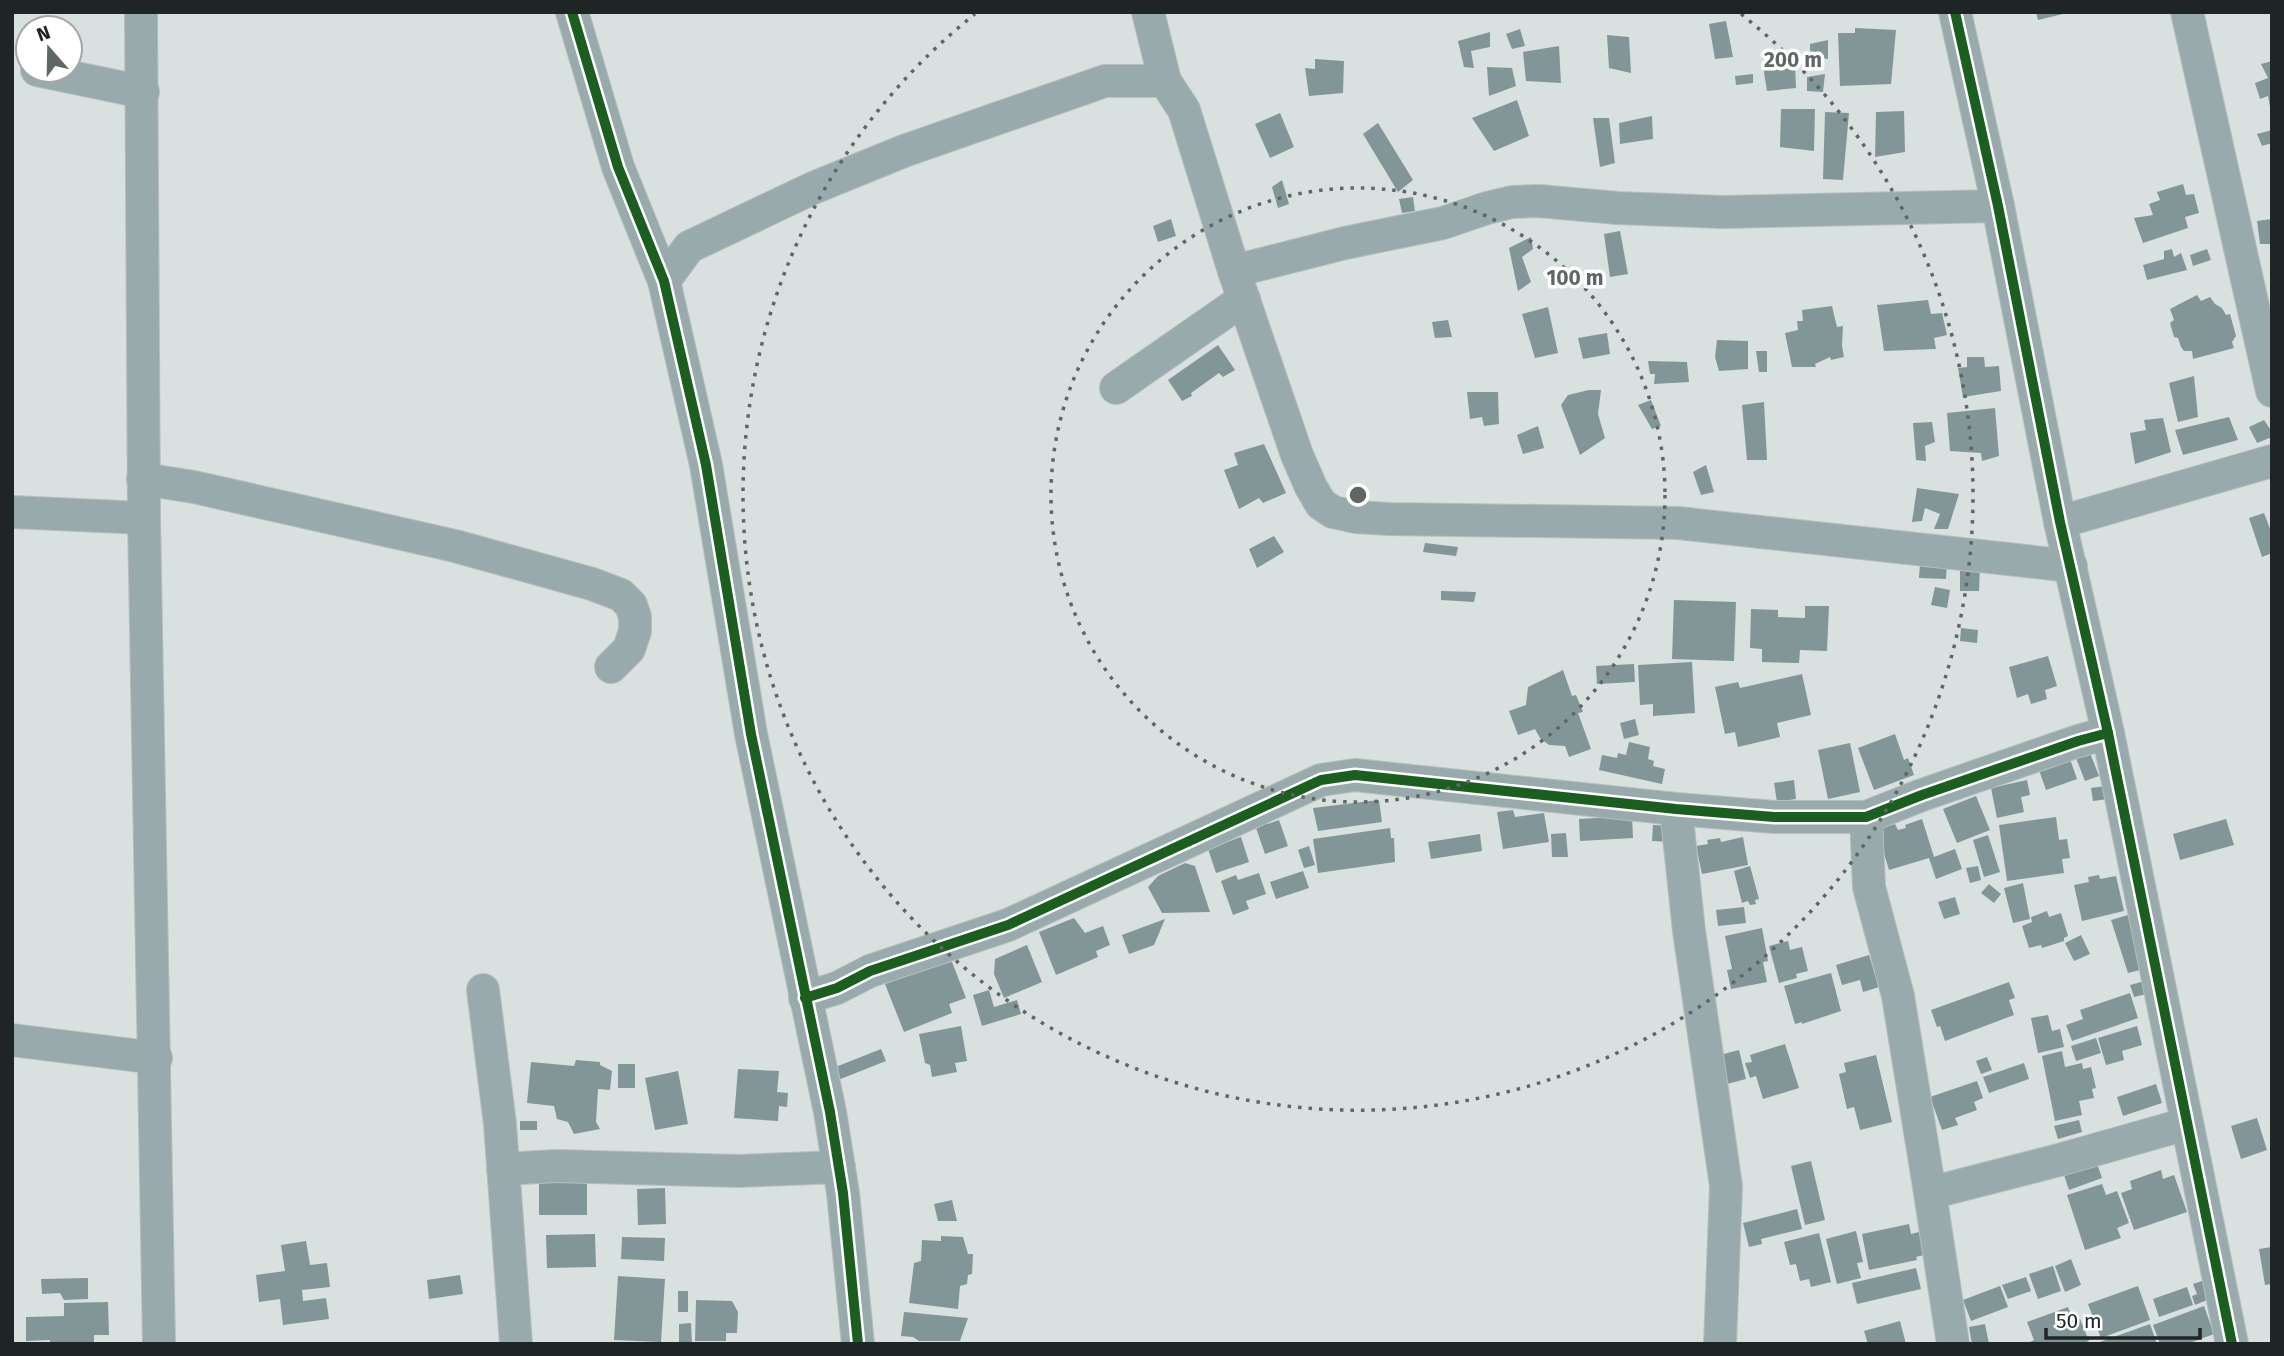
<svg xmlns="http://www.w3.org/2000/svg" width="2284" height="1356" viewBox="0 0 2284 1356" font-family="'Fira Sans',sans-serif">
<rect width="100%" height="100%" fill="#d8e0e0"/>
<!-- building -->
<g fill="#829697">
<polygon points="2036,12 2067,12 2067,13 2038,20"/>
<polygon points="1726,21 1733,57 1715,59 1709,24"/>
<polygon points="1855,28 1896,30 1891,84 1840,86 1838,33 1855,33"/>
<polygon points="1520,29 1525,46 1512,49 1506,34"/>
<polygon points="1490,32 1490,47 1471,51 1474,68 1464,67 1458,41"/>
<polygon points="1607,35 1629,37 1631,73 1609,68"/>
<polygon points="1828,40 1828,59 1810,57 1810,44"/>
<polygon points="1559,46 1561,83 1526,81 1523,52"/>
<polygon points="1315,59 1344,61 1343,93 1309,96 1305,68 1315,69"/>
<polygon points="2272,61 2272,107 2270,107 2268,96 2260,99 2255,83 2268,78 2261,64"/>
<polygon points="1795,62 1796,88 1767,91 1763,66"/>
<polygon points="1487,67 1512,68 1516,86 1489,96"/>
<polygon points="1753,74 1753,83 1736,85 1735,76"/>
<polygon points="1825,74 1823,92 1807,91 1807,77"/>
<polygon points="1517,100 1529,136 1494,151 1472,118"/>
<polygon points="1781,109 1815,109 1814,151 1780,147"/>
<polygon points="1904,111 1905,152 1875,157 1876,112"/>
<polygon points="1825,112 1849,113 1843,180 1823,179"/>
<polygon points="1280,113 1294,147 1270,158 1255,124"/>
<polygon points="1652,116 1653,139 1620,144 1619,123"/>
<polygon points="1593,118 1609,118 1615,163 1600,167"/>
<polygon points="1378,123 1413,180 1398,192 1363,134"/>
<polygon points="2272,130 2272,143 2262,146 2257,134"/>
<polygon points="1282,180 1289,204 1278,208 1272,187"/>
<polygon points="2183,184 2186,195 2194,194 2199,213 2185,217 2188,228 2143,243 2134,218 2153,215 2149,204 2160,200 2157,192"/>
<polygon points="1413,197 1415,211 1402,213 1399,199"/>
<polygon points="1171,219 1176,236 1158,242 1153,226"/>
<polygon points="2272,219 2272,244 2260,244 2257,221"/>
<polygon points="1620,231 1628,274 1610,277 1604,234"/>
<polygon points="1531,237 1533,249 1522,257 1531,282 1518,291 1509,248"/>
<polygon points="2172,249 2174,257 2181,253 2187,270 2147,280 2143,265 2164,259 2164,251"/>
<polygon points="2207,249 2211,260 2193,266 2190,255"/>
<polygon points="2197,295 2201,301 2210,297 2215,304 2222,308 2226,315 2230,314 2236,336 2232,342 2234,348 2193,359 2192,351 2184,351 2181,347 2178,338 2174,337 2170,323 2174,320 2170,309"/>
<polygon points="1928,300 1931,314 1942,313 1947,335 1934,338 1936,349 1884,351 1877,305"/>
<polygon points="1832,306 1837,327 1843,326 1842,346 1844,357 1831,360 1830,357 1815,364 1816,367 1792,367 1785,333 1798,330 1797,321 1803,321 1802,310"/>
<polygon points="1548,307 1558,353 1535,358 1522,314"/>
<polygon points="1448,320 1452,337 1435,338 1432,322"/>
<polygon points="1607,333 1610,354 1583,359 1578,338"/>
<polygon points="1717,340 1748,341 1748,369 1719,371 1715,357"/>
<polygon points="1218,345 1235,370 1223,377 1219,373 1191,393 1192,396 1182,401 1168,380"/>
<polygon points="1756,351 1767,351 1767,372 1759,372"/>
<polygon points="1967,357 1984,357 1985,367 1999,366 2001,391 1963,397 1958,368 1967,367"/>
<polygon points="1648,361 1687,362 1689,382 1654,384 1655,374 1650,374"/>
<polygon points="2194,376 2198,417 2178,422 2169,383"/>
<polygon points="1589,390 1601,390 1598,414 1605,438 1580,455 1561,405 1568,395"/>
<polygon points="1467,392 1498,392 1499,424 1484,426 1482,417 1470,419"/>
<polygon points="1651,400 1661,426 1652,429 1638,405"/>
<polygon points="1764,402 1767,460 1747,460 1742,405"/>
<polygon points="1995,408 1999,456 1982,461 1981,453 1950,451 1947,413"/>
<polygon points="2229,417 2238,440 2183,455 2175,430"/>
<polygon points="2163,418 2171,452 2135,464 2130,433 2146,430 2144,420"/>
<polygon points="2264,420 2272,432 2272,437 2257,443 2249,427"/>
<polygon points="1932,422 1935,442 1925,446 1926,461 1916,460 1913,423"/>
<polygon points="1538,426 1544,448 1523,454 1517,435"/>
<polygon points="1264,444 1286,493 1263,503 1259,498 1239,509 1224,470 1238,465 1234,453"/>
<polygon points="1706,465 1714,492 1701,495 1693,472"/>
<polygon points="1917,488 1959,494 1948,529 1934,529 1940,514 1925,508 1922,521 1912,522"/>
<polygon points="2264,513 2272,534 2272,553 2262,557 2249,518"/>
<polygon points="1274,536 1284,552 1257,568 1249,549"/>
<polygon points="1425,543 1458,547 1456,556 1423,552"/>
<polygon points="1920,563 1947,564 1946,579 1919,578"/>
<polygon points="1960,566 1980,566 1979,591 1960,591"/>
<polygon points="1935,587 1950,590 1947,608 1931,605"/>
<polygon points="1441,591 1476,592 1474,602 1441,600"/>
<polygon points="1674,600 1736,602 1734,661 1672,659"/>
<polygon points="1805,606 1829,606 1827,651 1800,650 1799,663 1762,662 1762,649 1750,648 1751,609 1778,610 1778,617 1805,618"/>
<polygon points="1961,628 1978,630 1977,643 1960,641"/>
<polygon points="2048,656 2057,686 2045,690 2047,699 2031,704 2028,694 2017,698 2009,667"/>
<polygon points="1692,662 1695,713 1653,716 1653,704 1640,705 1638,665"/>
<polygon points="1634,664 1635,682 1597,684 1596,666"/>
<polygon points="1563,670 1572,696 1576,695 1583,712 1578,713 1591,749 1569,757 1565,746 1549,745 1540,738 1535,729 1518,735 1509,711 1526,705 1528,687"/>
<polygon points="1802,674 1811,715 1777,723 1780,737 1738,747 1735,732 1725,734 1715,687 1738,682 1740,688"/>
<polygon points="1635,719 1639,735 1624,739 1620,723"/>
<polygon points="1895,734 1904,760 1908,758 1914,775 1874,790 1858,748"/>
<polygon points="1629,742 1650,747 1648,759 1654,761 1653,766 1665,769 1662,784 1599,770 1602,755 1617,758 1618,753 1626,755"/>
<polygon points="1850,743 1860,792 1828,799 1818,750"/>
<polygon points="2090,753 2099,776 2085,781 2076,758"/>
<polygon points="2070,759 2077,779 2046,790 2039,770"/>
<polygon points="1794,780 1796,799 1777,802 1774,783"/>
<polygon points="2027,780 2030,795 2021,797 2024,812 1997,818 1991,788"/>
<polygon points="2106,786 2108,799 2093,801 2091,788"/>
<polygon points="1976,796 1990,830 1957,843 1943,809"/>
<polygon points="1379,800 1382,822 1318,831 1313,808"/>
<polygon points="1513,810 1515,817 1544,813 1549,842 1503,849 1497,812"/>
<polygon points="1265,815 1268,824 1279,820 1288,846 1265,854 1253,819"/>
<polygon points="1632,816 1633,838 1580,841 1579,819"/>
<polygon points="2056,817 2059,840 2067,839 2070,858 2062,859 2064,873 2007,881 1999,825"/>
<polygon points="1922,819 1934,857 1955,849 1962,869 1936,879 1929,858 1889,870 1877,830 1895,824 1898,830 1906,828 1905,825"/>
<polygon points="2226,819 2234,845 2180,860 2173,834"/>
<polygon points="1653,825 1673,826 1672,842 1652,841"/>
<polygon points="1390,828 1391,838 1394,838 1395,862 1318,873 1313,839"/>
<polygon points="1566,833 1568,857 1552,857 1551,834"/>
<polygon points="1480,834 1482,851 1431,859 1428,842"/>
<polygon points="1988,835 2000,872 1984,877 1973,840"/>
<polygon points="1241,837 1249,862 1216,873 1208,849"/>
<polygon points="1743,837 1748,865 1702,874 1696,846 1708,844 1707,840 1720,838 1721,842"/>
<polygon points="1309,846 1315,865 1304,868 1298,850"/>
<polygon points="1185,863 1195,866 1210,912 1162,913 1148,887 1158,876"/>
<polygon points="1750,866 1759,899 1755,900 1756,904 1750,905 1748,901 1742,903 1734,871"/>
<polygon points="1978,866 1981,880 1970,883 1966,868"/>
<polygon points="1303,871 1309,888 1276,899 1270,882"/>
<polygon points="1259,873 1266,894 1246,901 1249,909 1233,915 1221,881 1236,875 1238,880"/>
<polygon points="2099,875 2100,879 2116,876 2124,911 2082,921 2074,885 2089,882 2088,877"/>
<polygon points="2023,883 2030,919 2013,923 2004,888"/>
<polygon points="1989,884 2001,894 1994,903 1981,893"/>
<polygon points="1955,897 1960,914 1944,919 1938,902"/>
<polygon points="1744,907 1746,923 1718,926 1716,910"/>
<polygon points="2047,911 2049,917 2061,913 2068,936 2064,938 2064,941 2042,948 2041,945 2029,948 2022,926 2032,922 2031,917"/>
<polygon points="2128,915 2144,969 2128,973 2111,920"/>
<polygon points="1074,918 1085,933 1103,926 1110,945 1096,951 1098,957 1056,975 1039,932"/>
<polygon points="1165,919 1154,945 1129,954 1122,935"/>
<polygon points="1762,928 1768,961 1763,962 1767,982 1731,989 1727,970 1732,969 1725,936"/>
<polygon points="2081,935 2090,954 2074,961 2065,943"/>
<polygon points="1788,941 1790,950 1802,947 1808,971 1796,974 1797,978 1779,983 1769,946"/>
<polygon points="1027,945 1042,982 1004,998 994,974 995,959"/>
<polygon points="1869,955 1879,987 1863,992 1860,980 1842,985 1836,965"/>
<polygon points="952,962 966,998 949,1004 952,1013 904,1032 885,984 937,964"/>
<polygon points="1831,973 1841,1011 1802,1024 1802,1022 1795,1024 1784,986"/>
<polygon points="2148,980 2151,993 2134,997 2130,985"/>
<polygon points="2009,982 2015,998 2009,1000 2014,1015 1945,1041 1940,1026 1937,1027 1931,1010"/>
<polygon points="989,990 994,1007 1017,1000 1021,1014 982,1026 973,995"/>
<polygon points="2130,993 2138,1018 2072,1041 2066,1025 2083,1019 2080,1010"/>
<polygon points="2048,1015 2052,1031 2060,1029 2064,1047 2038,1053 2031,1018"/>
<polygon points="961,1026 967,1061 955,1063 957,1072 932,1077 930,1065 925,1063 919,1034"/>
<polygon points="2137,1026 2142,1045 2122,1051 2124,1060 2106,1065 2098,1038"/>
<polygon points="2096,1038 2101,1053 2076,1061 2071,1046"/>
<polygon points="1785,1044 1799,1088 1763,1099 1756,1076 1750,1078 1745,1063 1752,1062 1750,1055"/>
<polygon points="881,1049 886,1061 838,1080 833,1068"/>
<polygon points="1739,1050 1746,1079 1727,1084 1720,1055"/>
<polygon points="2062,1051 2065,1067 2082,1063 2083,1069 2091,1067 2096,1088 2092,1089 2094,1098 2079,1101 2082,1115 2055,1121 2042,1056"/>
<polygon points="1876,1055 1892,1122 1860,1130 1854,1107 1847,1109 1839,1074 1846,1072 1844,1063"/>
<polygon points="1987,1057 1992,1070 1981,1074 1976,1061"/>
<polygon points="576,1060 600,1062 600,1065 612,1071 610,1090 598,1089 596,1122 600,1129 574,1134 568,1122 557,1119 554,1106 527,1103 531,1062 574,1066"/>
<polygon points="2024,1063 2029,1079 1989,1093 1983,1077"/>
<rect x="618" y="1064" width="17" height="24"/>
<polygon points="738,1069 779,1071 777,1092 788,1093 787,1107 779,1106 778,1121 734,1118"/>
<polygon points="678,1071 688,1124 655,1130 645,1078"/>
<polygon points="1977,1081 1983,1098 1974,1102 1977,1110 1955,1118 1958,1125 1942,1130 1930,1097"/>
<polygon points="2156,1084 2162,1103 2123,1116 2117,1097"/>
<polygon points="2257,1118 2267,1150 2241,1159 2231,1126"/>
<polygon points="2079,1120 2082,1132 2058,1139 2054,1126"/>
<rect x="520" y="1121" width="17" height="9"/>
<polygon points="2095,1158 2102,1178 2069,1190 2062,1169"/>
<polygon points="1811,1161 1825,1220 1805,1225 1791,1166"/>
<polygon points="2161,1170 2163,1179 2174,1175 2187,1212 2134,1230 2121,1193 2132,1189 2130,1181"/>
<rect x="539" y="1183" width="48" height="32"/>
<polygon points="2102,1184 2106,1195 2117,1191 2129,1223 2117,1228 2121,1238 2085,1250 2067,1195"/>
<polygon points="665,1188 666,1224 638,1225 637,1189"/>
<polygon points="952,1200 957,1221 938,1221 934,1204"/>
<polygon points="1797,1209 1802,1229 1761,1239 1762,1244 1749,1247 1743,1223"/>
<polygon points="1909,1224 1911,1234 1919,1232 1924,1255 1916,1257 1917,1260 1869,1270 1862,1234"/>
<polygon points="1856,1231 1863,1262 1857,1263 1861,1278 1837,1284 1826,1239"/>
<polygon points="1819,1233 1831,1282 1811,1287 1809,1279 1800,1281 1796,1264 1790,1265 1784,1242"/>
<polygon points="595,1234 596,1267 547,1268 546,1235"/>
<polygon points="941,1236 963,1237 968,1254 973,1254 972,1274 968,1275 967,1284 960,1286 958,1309 909,1303 914,1263 921,1261 922,1240 941,1241"/>
<polygon points="622,1237 665,1238 664,1261 621,1259"/>
<polygon points="306,1241 310,1265 327,1263 330,1287 302,1290 303,1301 326,1298 329,1319 283,1325 280,1299 259,1302 256,1275 285,1271 281,1245"/>
<polygon points="2272,1247 2272,1284 2265,1285 2259,1249"/>
<polygon points="2071,1259 2081,1285 2065,1292 2055,1266"/>
<polygon points="2053,1266 2061,1291 2038,1299 2029,1274"/>
<polygon points="1916,1268 1921,1289 1857,1304 1852,1283"/>
<polygon points="460,1275 463,1294 429,1299 427,1280"/>
<polygon points="618,1276 665,1279 661,1342 614,1340"/>
<polygon points="2026,1277 2031,1291 2008,1299 2002,1285"/>
<polygon points="88,1278 88,1299 64,1300 60,1293 42,1294 41,1279"/>
<polygon points="2205,1280 2212,1298 2195,1305 2192,1296 2197,1294 2193,1284"/>
<polygon points="2000,1286 2008,1307 1971,1321 1963,1300"/>
<polygon points="2138,1286 2150,1320 2101,1338 2088,1304"/>
<polygon points="2187,1287 2193,1305 2159,1317 2153,1299"/>
<rect x="678" y="1291" width="10" height="21"/>
<polygon points="696,1300 732,1301 738,1312 737,1333 726,1333 726,1341 695,1341"/>
<polygon points="108,1302 109,1335 94,1335 94,1344 50,1344 50,1340 26,1341 26,1317 64,1316 64,1303"/>
<polygon points="2204,1306 2214,1334 2187,1344 2160,1344 2153,1325"/>
<polygon points="2068,1307 2073,1321 2080,1319 2089,1341 2082,1344 2031,1344 2030,1342 2034,1340 2027,1322"/>
<polygon points="904,1312 968,1318 960,1341 919,1341 913,1337 901,1336"/>
<polygon points="1900,1321 1906,1344 1868,1344 1864,1331"/>
<polygon points="691,1323 692,1344 679,1344 679,1324"/>
<polygon points="1985,1324 1989,1344 1972,1344 1969,1327"/>
<polygon points="2150,1324 2157,1344 2097,1344 2097,1343"/>
</g>
<g fill="none" stroke-linecap="round" stroke-linejoin="round">
<!-- minor casing -->
<g stroke="#b8bdbd" stroke-width="34">
<g id="minor">
<polyline points="572,12 618,167 664,281 706,465 751,734 830,1112 843,1193 858,1344"/>
<polyline points="1148,12 1165,81 1184,110 1234,271 1297,455 1311,487 1321,504 1333,512 1356,517 1389,519 1678,523 2071,566"/>
<polyline points="1955,12 1998,206 2060,522 2108,733 2232,1344"/>
<polyline points="2187,12 2272,391"/>
<polyline points="37,70 143,92"/>
<polyline points="1234,271 1345,243 1443,223 1487,208 1512,202 1539,201 1617,208 1722,212 1998,206"/>
<polyline points="664,281 689,247 813,188 904,151 1105,81 1165,81"/>
<polyline points="1116,388 1244,299"/>
<polyline points="143,479 194,487 455,546 592,584 621,595 631,605 635,617 635,631 629,649 611,667"/>
<polyline points="12,512 144,518 141,12"/>
<polyline points="144,518 159,1344"/>
<polyline points="2060,522 2272,461"/>
<polyline points="1676,809 1689,931 1726,1186 1720,1344"/>
<polyline points="1866,817 1869,887 1898,996 1930,1193 1953,1344"/>
<polyline points="483,990 500,1124 516,1344"/>
<polyline points="805,998 837,988 870,971 1008,925 1321,780 1355,775 1676,809 1774,817 1866,817 1922,795 2078,741 2108,733"/>
<polyline points="12,1040 156,1058"/>
<polyline points="503,1169 556,1166 738,1171 839,1167"/>
<polyline points="1930,1193 2059,1160 2186,1124"/>
</g>
</g>
<!-- minor -->
<use href="#minor" stroke="#99aaac" stroke-width="32"/>
<!-- cycleway casing -->
<g stroke="#fff" stroke-width="15">
<g id="cycleway">
<polyline points="572,12 618,167 664,281 706,465 751,734 830,1112 843,1193 858,1344"/>
<polyline points="1955,12 1998,206 2060,522 2108,733 2232,1344"/>
<polyline points="805,998 837,988 870,971 1008,925 1321,780 1355,775 1676,809 1774,817 1866,817 1922,795 2078,741 2108,733"/>
</g>
</g>
<!-- cycleway -->
<use href="#cycleway" stroke="#1b5e20" stroke-width="10"/>
</g>
<!-- distance rings -->
<g fill="none" stroke="#606666" stroke-width="3.5" stroke-dasharray="3.5 7">
<circle cx="1358" cy="495" r="307"/>
<path d="M1741 14A615 615 0 1 1 975 14"/>
</g>
<circle cx="1358" cy="495" r="10" fill="#606666" stroke="#fff" stroke-width="3.5"/>
<g font-size="21" text-anchor="middle" font-weight="bold" fill="#606666" stroke="#fff" stroke-width="7" stroke-linejoin="round" paint-order="stroke">
<text x="1793" y="67">200 m</text>
<text x="1575" y="285">100 m</text>
</g>
<!-- border -->
<rect width="2284" height="1356" fill="none" stroke="#1f2424" stroke-width="28"/>
<!-- north arrow -->
<g transform="translate(49 49) rotate(340)"><circle r="33" fill="#ffffff" stroke="#a5a7a7" stroke-width="2"/>
<path d="M0-5L12 26L0 18L-12 26Z" fill="#606666"/>
<text y="-10" font-size="19" font-weight="bold" text-anchor="middle" fill="#1f2424">N</text>
</g>
<!-- scale -->
<path d="M2046 1328v10h154v-10" fill="none" stroke="#1f2424" stroke-width="3.5"/>
<text x="2056" y="1328" font-size="21" fill="#1f2424" stroke="#ffffff" stroke-width="5" paint-order="stroke">50 m</text>
</svg>
